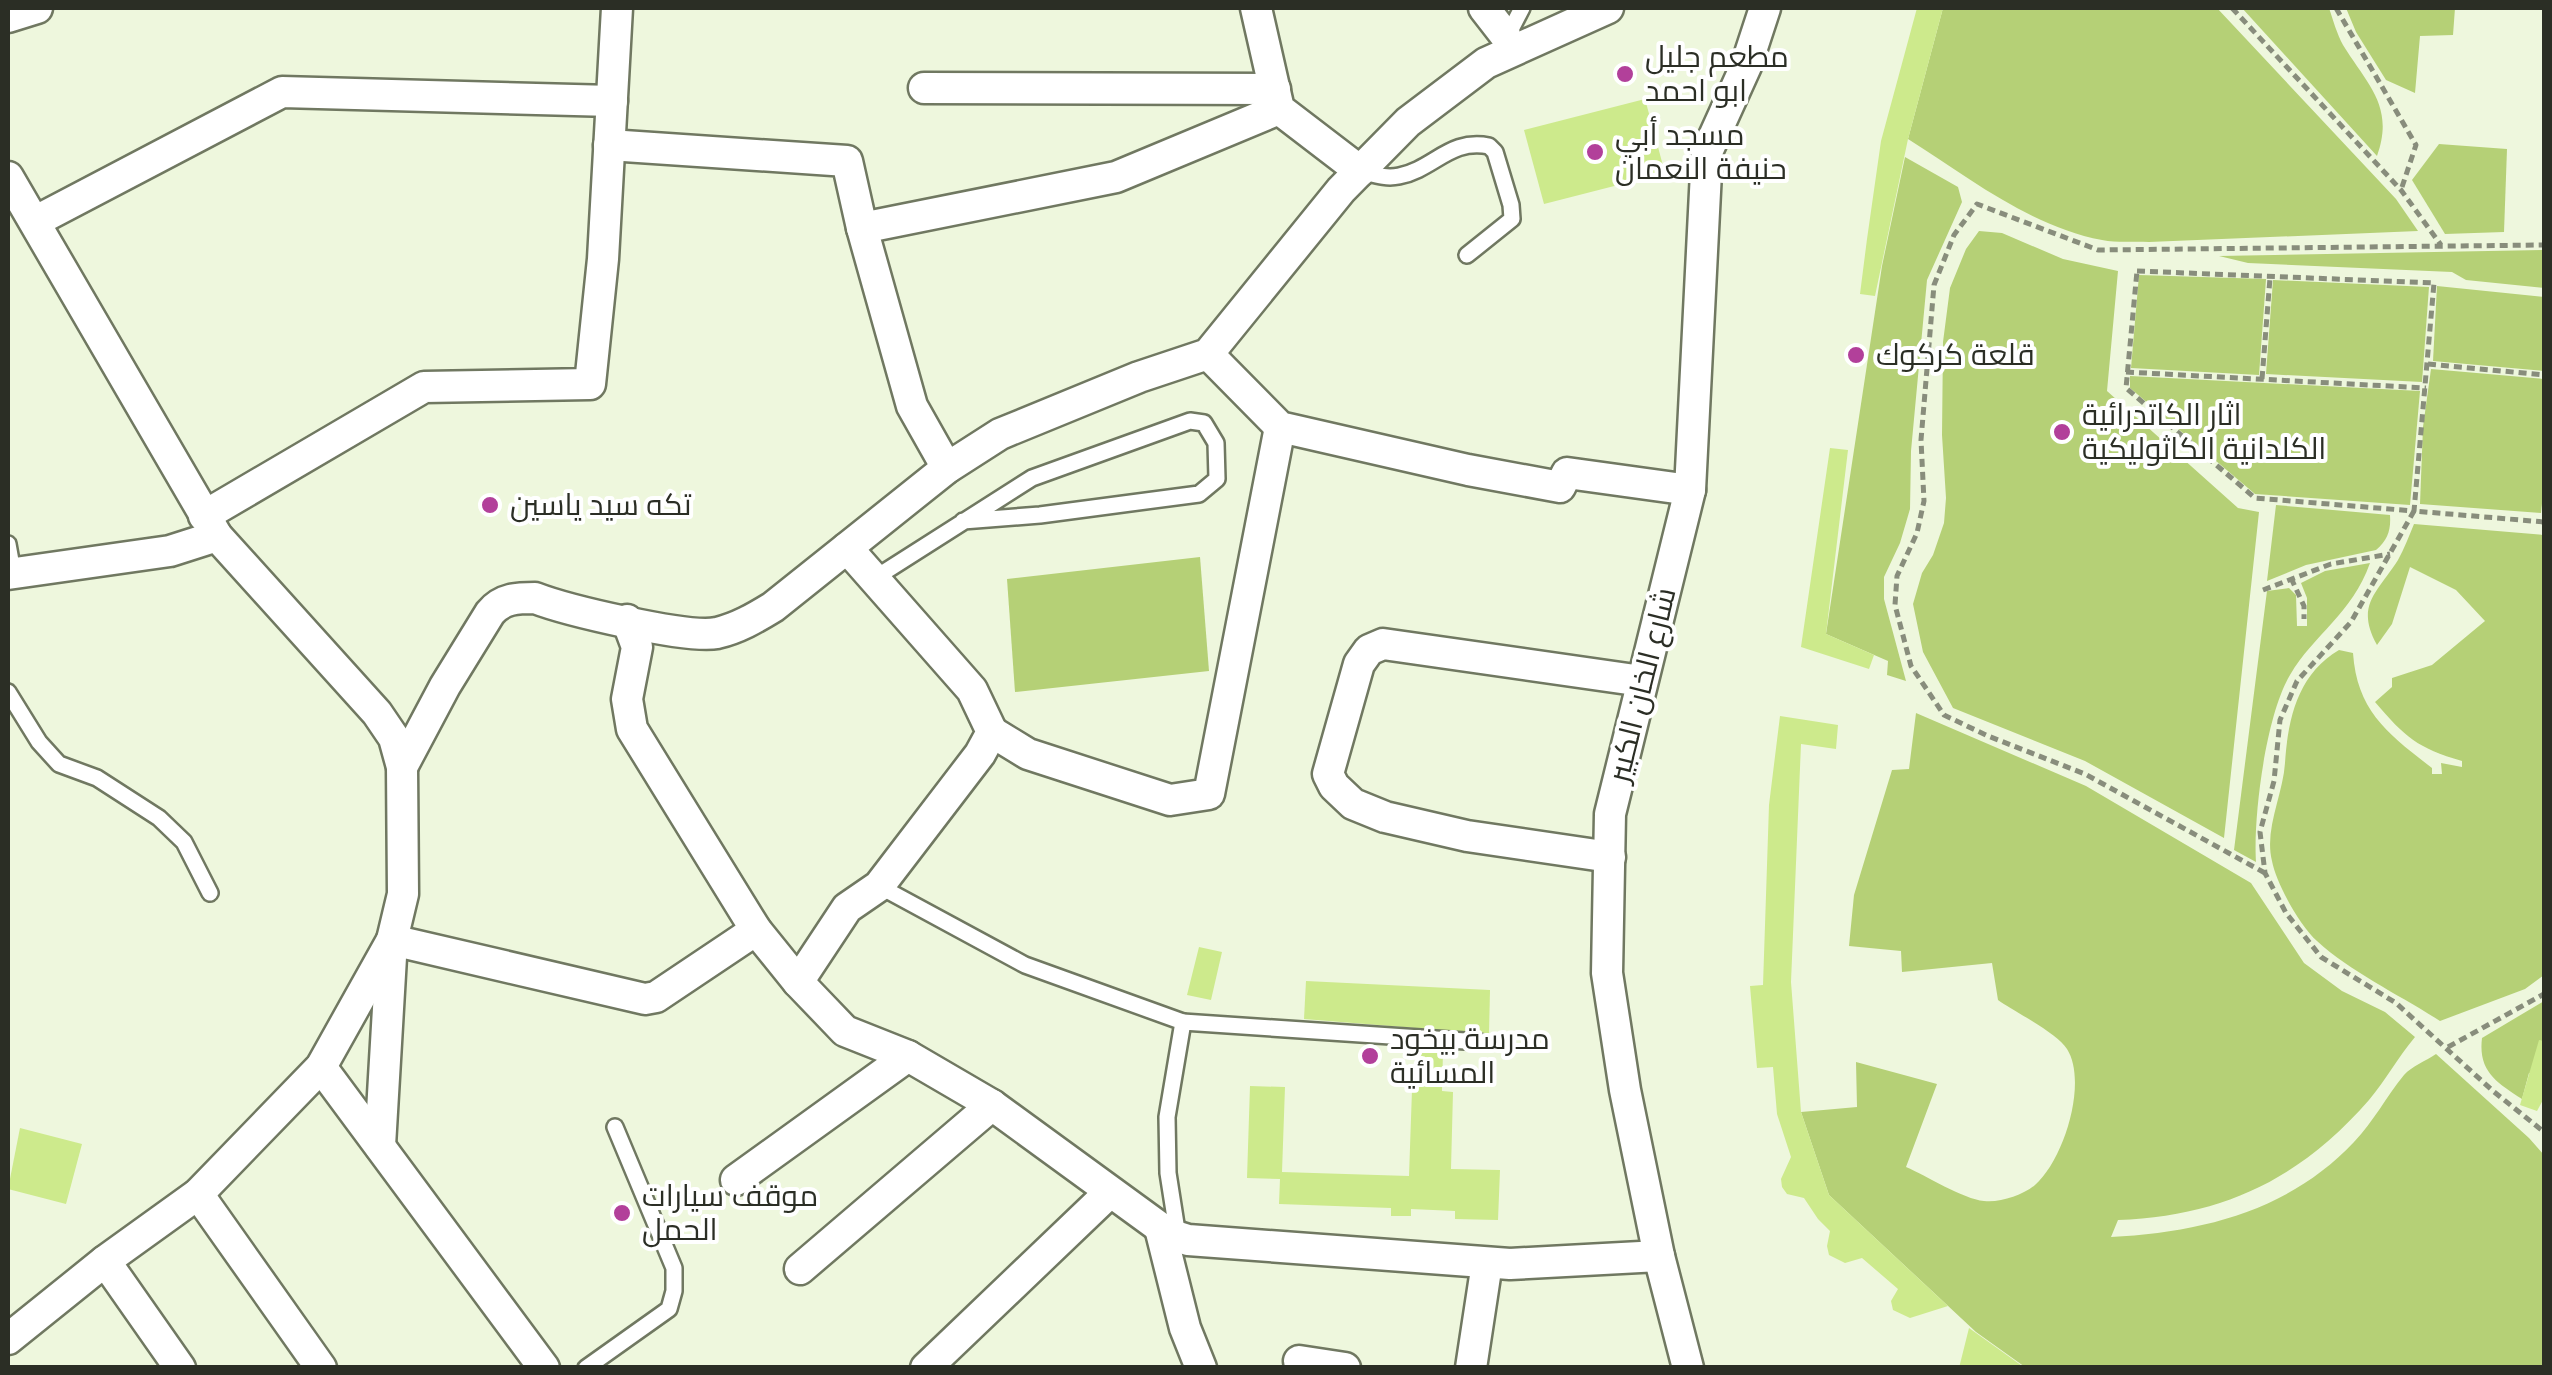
<svg xmlns="http://www.w3.org/2000/svg" width="2552" height="1375" viewBox="0 0 2552 1375" font-family="'Roboto Serif',Cairo,serif">
<rect width="100%" height="100%" fill="#eef7dd"/>
<!-- green -->
<g fill="#b5d076">
<path d="M 1943,8 L 2217,8 L 2396,199 L 2418,231 L 2149,242 C 2133,241 2117,243 2102,240 C 2031,227 1968,177 1908,139 Z"/>
<path d="M 2242,8 L 2329,8 C 2333,20 2337,34 2343,45 C 2367,84 2395,106 2377,156 Z"/>
<polygon points="2346,8 2455,8 2453,35 2420,36 2415,93 2386,80 2356,32"/>
<polygon points="2439,144 2507,149 2504,232 2445,234 2412,180"/>
<polygon points="1905,157 1958,187 1962,202 1927,280 1911,451 1910,509 1900,543 1884,577 1884,599 1906,681 1887,675 1888,661 1826,634 1882,266"/>
<polygon points="1979,231 2002,233 2063,259 2118,271 2107,391 2238,508 2259,512 2224,838 2085,761 1953,708 1923,652 1913,604 1922,573 1933,555 1944,523 1946,498 1942,435 1943,342 1950,288 1966,249"/>
<polygon points="2544,250 2544,288 2466,280 2452,272 2248,263 2219,256"/>
<polygon points="2139,275 2266,279 2259,375 2131,368"/>
<polygon points="2273,280 2429,287 2422,382 2266,374"/>
<polygon points="2437,286 2544,297 2544,371 2433,361"/>
<polygon points="2431,369 2544,379 2544,485 2541,513 2420,504 2423,427"/>
<polygon points="2130,376 2420,391 2410,505 2255,494 2130,388"/>
<path d="M 2276,505 L 2390,515 C 2391,530 2388,540 2376,550 L 2306,565 L 2267,581 Z"/>
<path d="M 2414,524 L 2544,535 L 2544,975 L 2525,989 L 2440,1021 C 2400,995 2352,973 2317,941 C 2300,926 2276,883 2272,861 C 2264,829 2283,795 2285,763 C 2288,718 2298,674 2339,650 L 2353,653 C 2357,711 2388,734 2432,768 L 2432,774 L 2442,774 L 2441,763 L 2462,767 L 2462,761 C 2417,748 2405,737 2375,702 L 2392,687 L 2392,678 L 2432,665 L 2485,621 L 2456,590 L 2410,567 L 2392,624 L 2377,645 C 2355,605 2377,593 2398,560 C 2404,549 2409,536 2414,524 Z"/>
<polygon points="1200,557 1209,671 1015,692 1007,579"/>
<path d="M 2370,563 C 2352,614 2314,634 2290,675 C 2266,715 2253,816 2256,862 L 2234,850 L 2267,591 L 2289,588 L 2296,595 L 2297,626 L 2307,626 L 2307,598 L 2301,583 L 2325,571 Z"/>
<path d="M 1916,713 L 2086,786 L 2251,883 L 2304,963 L 2342,991 L 2385,1012 L 2415,1037 C 2398,1057 2386,1080 2369,1100 C 2300,1179 2223,1216 2118,1220 L 2111,1237 C 2202,1232 2289,1211 2354,1142 C 2374,1121 2386,1097 2404,1075 C 2412,1066 2426,1061 2436,1054 L 2529,1138 L 2544,1155 L 2544,1367 L 2025,1367 L 1976,1332 L 1829,1195 L 1801,1112 L 1857,1107 L 1856,1062 L 1937,1084 L 1906,1167 C 1927,1176 1963,1199 1984,1201 C 2000,1203 2023,1195 2035,1185 C 2064,1160 2088,1082 2067,1049 C 2057,1033 2015,1012 1998,1000 L 1992,963 L 1902,972 L 1901,951 L 1849,946 L 1854,895 L 1892,770 L 1909,769 Z"/>
<path d="M 2544,1001 L 2544,1076 L 2529,1073 L 2522,1099 C 2496,1082 2478,1071 2482,1038 Z"/>
</g>
<!-- building -->
<g fill="#cdea8c">
<polygon points="1917,8 1943,8 1908,139 1875,296 1860,294 1867,239 1881,141"/>
<polygon points="1645,99 1665,173 1544,204 1524,130"/>
<polygon points="1830,448 1848,450 1826,634 1874,655 1869,669 1801,647"/>
<polygon points="1780,716 1838,725 1836,749 1801,744 1791,982 1801,1112 1829,1195 1948,1306 1910,1318 1893,1310 1891,1301 1898,1289 1862,1258 1845,1263 1829,1255 1827,1246 1830,1231 1818,1219 1804,1198 1787,1194 1782,1187 1781,1179 1791,1157 1777,1114 1773,1067 1757,1068 1750,986 1763,985 1769,805"/>
<polygon points="1199,947 1222,952 1211,1000 1187,995"/>
<polygon points="1306,981 1490,990 1489,1034 1304,1019"/>
<polygon points="2539,1040 2544,1041 2544,1098 2537,1111 2520,1105"/>
<polygon points="1419,1049 1443,1051 1442,1091 1453,1092 1451,1169 1500,1170 1498,1220 1455,1219 1455,1211 1411,1209 1411,1216 1391,1216 1391,1208 1279,1204 1280,1179 1247,1178 1250,1086 1285,1087 1282,1172 1409,1176 1412,1090 1417,1090"/>
<polygon points="20,1128 82,1144 66,1204 8,1189"/>
<polygon points="1969,1328 2025,1368 1959,1368"/>
</g>
<g fill="none" stroke-linecap="round" stroke-linejoin="round">
<!-- lane casing -->
<g stroke="#707861" stroke-width="20">
<g id="lane">
<polyline points="1506,39 1522,8"/>
<path d="M 1360,171 C 1373,174 1385,179 1399,176 C 1434,169 1450,138 1489,146 L 1495,152 L 1511,205 L 1512,219 L 1467,255"/>
<polyline points="8,544 13,572"/>
<polyline points="875,578 1032,478 1190,421 1204,423 1216,443 1217,479 1199,494 1040,515 963,521"/>
<polyline points="8,692 39,742 59,764 97,778 159,818 184,842 210,893"/>
<polyline points="879,886 1025,965 1183,1022 1167,1117 1168,1173 1178,1237"/>
<polyline points="1183,1022 1480,1042"/>
<polyline points="586,1368 669,1309 674,1291 674,1268 615,1127"/>
</g>
</g>
<!-- street casing -->
<g stroke="#707861" stroke-width="35">
<g id="street">
<polyline points="1256,8 1279,109 1360,171"/>
<polyline points="1484,8 1505,35"/>
<polyline points="8,17 37,8"/>
<polyline points="924,88 1275,89"/>
<polyline points="609,145 847,161 862,228 912,406 947,468"/>
<polyline points="8,177 217,536 377,713 394,738 402,767 403,894 392,940 380,1146"/>
<polyline points="36,221 282,92 612,101"/>
<polyline points="862,228 1116,177 1279,109"/>
<polyline points="1208,354 1280,427 1468,470 1560,487 1567,473 1690,490"/>
<polyline points="204,516 424,387 590,384 603,259 617,8"/>
<polyline points="8,574 170,551 217,536"/>
<polyline points="627,620 637,647 627,699 632,729 756,930 798,982 845,1031 908,1056 992,1105 1169,1234 1188,1240 1510,1264 1659,1256"/>
<polyline points="992,732 1028,754 1170,800 1209,794 1280,427"/>
<path d="M 402,767 L 445,686 L 490,613 C 502,598 518,598 535,598 C 566,610 687,639 717,633 C 738,628 755,618 773,607 L 947,468 L 1000,434 L 1139,377 L 1208,354 L 1341,190 L 1408,122 L 1486,63 L 1608,8"/>
<polyline points="1610,857 1467,836 1385,817 1353,804 1334,786 1328,774 1359,664 1369,650 1383,644 1642,681"/>
<polyline points="798,982 847,908 879,886 980,754 992,732 972,690 847,548"/>
<polyline points="321,1067 544,1368"/>
<polyline points="736,1180 908,1056"/>
<polyline points="198,1194 321,1368"/>
<polyline points="1160,1228 1185,1328 1201,1368"/>
<polyline points="105,1261 180,1368"/>
<polyline points="800,1269 992,1105"/>
<polyline points="8,1339 105,1261 198,1194 321,1067 392,940 645,999 656,997 756,930"/>
<polyline points="1299,1361 1345,1368"/>
<polyline points="926,1368 1109,1193"/>
<polyline points="1471,1368 1487,1263"/>
<polyline points="1688,1368 1659,1256 1625,1090 1607,973 1610,814 1690,490 1707,152 1746,66 1765,8"/>
</g>
</g>
<!-- path -->
<g stroke="#888d7c" stroke-width="5" stroke-dasharray="8 5" stroke-linecap="butt">
<polyline points="2232,8 2401,190 2441,245"/>
<polyline points="2336,8 2416,145 2401,190"/>
<polygon points="2137,271 2434,283 2414,511 2255,498 2126,388"/>
<polyline points="2428,364 2544,375"/>
<polyline points="2126,372 2426,388"/>
<polyline points="2262,379 2270,278"/>
<polyline points="2544,522 2414,511 2351,622 2297,681 2280,720 2274,781 2260,832 2265,873 2286,913 2321,957 2396,1003 2493,1091 2544,1132"/>
<polyline points="2291,578 2304,606 2304,619"/>
<polyline points="2263,590 2331,564 2390,554"/>
<polyline points="2265,873 2085,774 1988,736 1944,715 1911,666 1895,605 1897,576 1917,533 1924,501 1921,440 1934,285 1954,235 1977,204 2098,250 2544,245"/>
<polyline points="2448,1047 2544,994"/>
</g>
<!-- lane -->
<use href="#lane" stroke="#fff" stroke-width="15"/>
<!-- street -->
<use href="#street" stroke="#fff" stroke-width="30"/>
</g>
<!-- markers -->
<g fill="#b2409a" stroke="#fff" stroke-width="4">
<circle cx="1625" cy="74" r="10"/>
<circle cx="1595" cy="152" r="10"/>
<circle cx="1856" cy="355" r="10"/>
<circle cx="2062" cy="432" r="10"/>
<circle cx="490" cy="505" r="10"/>
<circle cx="1370" cy="1056" r="10"/>
<circle cx="622" cy="1213" r="10"/>
</g>
<g text-anchor="middle" stroke-width="8" stroke-linejoin="round" paint-order="stroke">
<!-- poi labels -->
<g font-size="30" fill="#2b2e25" stroke="#fff" text-anchor="start">
<text x="1645" y="67">مطعم جليل<tspan x="1645" dy="34">ابو احمد</tspan></text>
<text x="1615" y="145">مسجد أبي<tspan x="1615" dy="34">حنيفة النعمان</tspan></text>
<text x="1876" y="365">قلعة كركوك</text>
<text x="2082" y="425">اثار الكاتدرائية<tspan x="2082" dy="34">الكلدانية الكاثوليكية</tspan></text>
<text x="510" y="515">تكه سيد ياسين</text>
<text x="1390" y="1049">مدرسة بيخود<tspan x="1390" dy="34">المسائية</tspan></text>
<text x="642" y="1206">موقف سيارات<tspan x="642" dy="34">الحمل</tspan></text>
</g>
<!-- street labels -->
<g font-size="30" fill="#2b2e25" stroke="#fff">
<text transform="translate(1642 685) rotate(-76)" y="10">شارع الخان الكبير</text>
</g>
</g>
<!-- border -->
<rect width="2552" height="1375" fill="none" stroke="#2b2e25" stroke-width="20"/>
</svg>
